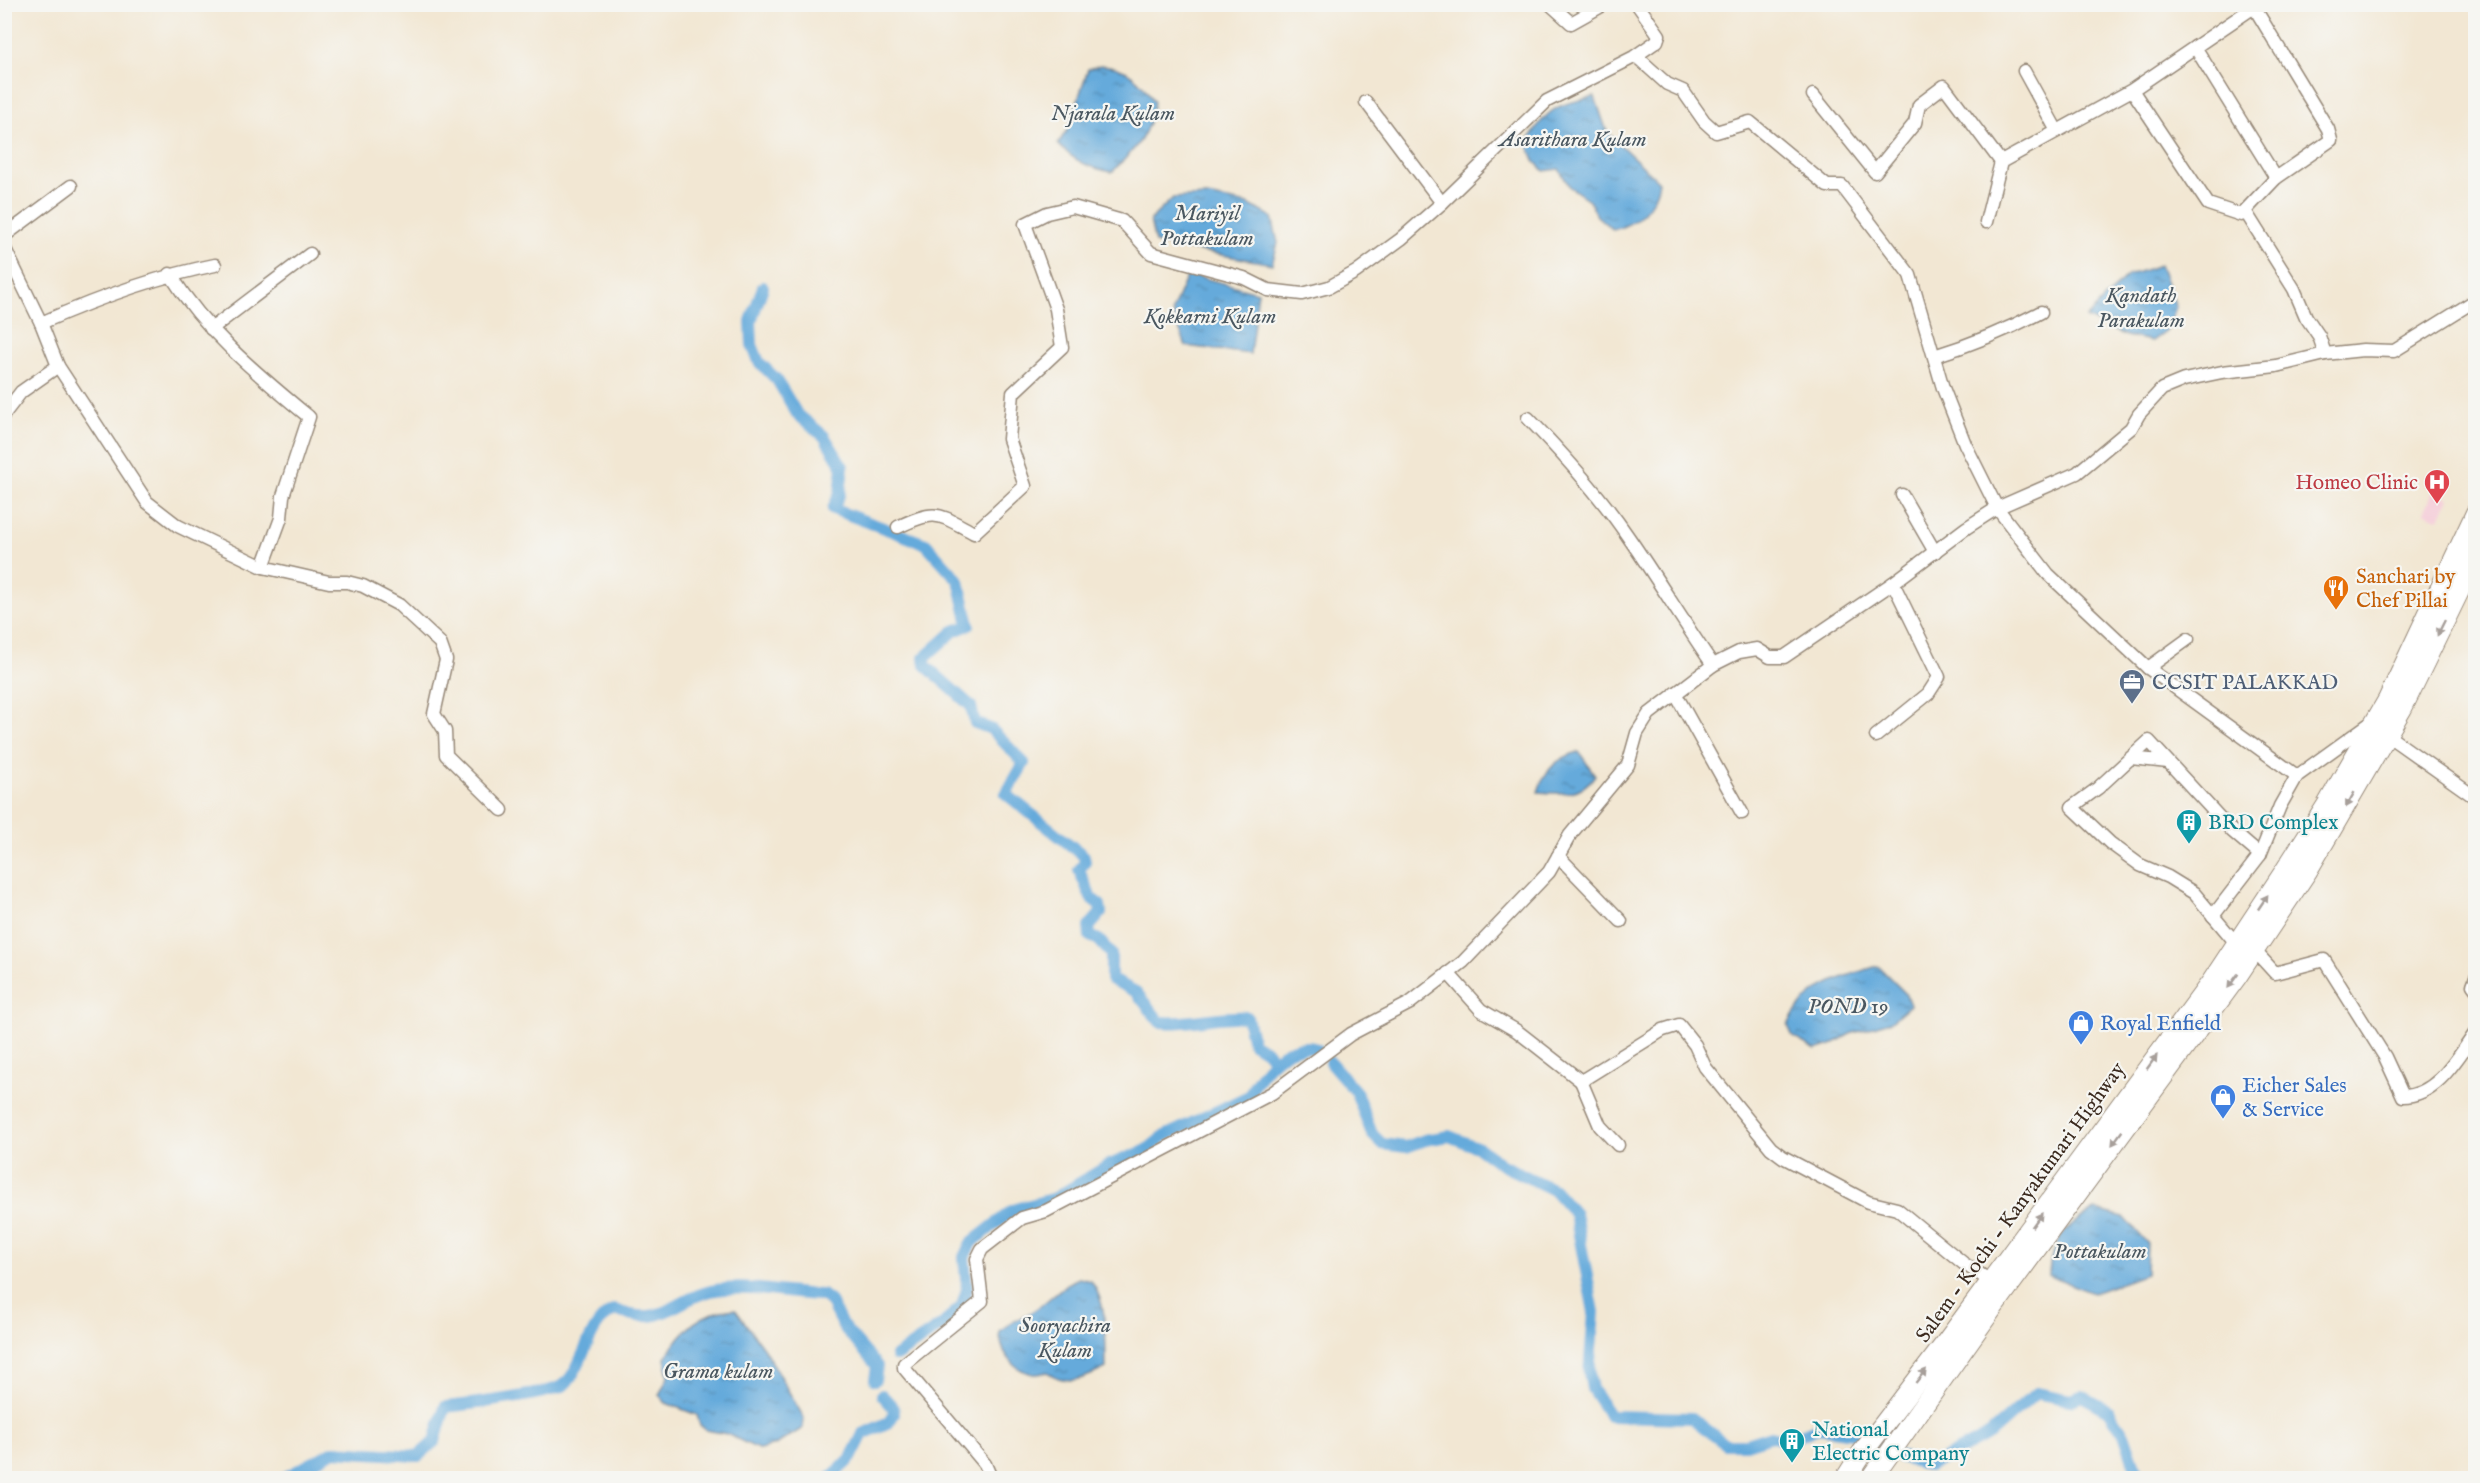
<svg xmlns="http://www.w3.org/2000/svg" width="2480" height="1483" viewBox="0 0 2480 1483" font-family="'IM FELL English',serif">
<defs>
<pattern id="water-ripples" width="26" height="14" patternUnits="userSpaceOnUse" patternTransform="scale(1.5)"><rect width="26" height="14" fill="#65aadb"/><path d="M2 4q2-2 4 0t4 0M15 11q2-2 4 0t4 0" fill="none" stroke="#548bb1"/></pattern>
</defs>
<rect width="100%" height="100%" fill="#f6f6f2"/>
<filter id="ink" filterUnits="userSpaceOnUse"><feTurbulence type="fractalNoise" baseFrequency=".0167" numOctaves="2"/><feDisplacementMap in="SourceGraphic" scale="12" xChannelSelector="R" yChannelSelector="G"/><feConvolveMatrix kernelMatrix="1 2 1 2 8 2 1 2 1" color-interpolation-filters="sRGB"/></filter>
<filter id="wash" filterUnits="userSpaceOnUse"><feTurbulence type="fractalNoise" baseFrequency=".008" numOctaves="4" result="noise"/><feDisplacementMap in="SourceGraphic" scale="24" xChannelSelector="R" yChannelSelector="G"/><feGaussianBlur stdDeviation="1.35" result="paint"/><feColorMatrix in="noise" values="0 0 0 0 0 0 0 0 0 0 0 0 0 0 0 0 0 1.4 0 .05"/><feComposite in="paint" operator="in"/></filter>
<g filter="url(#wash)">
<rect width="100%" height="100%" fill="#f2e7d3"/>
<!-- built -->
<polygon fill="#f5cfda" points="2434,491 2449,498 2440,519 2424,512"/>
<!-- water -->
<g fill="url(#water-ripples)" stroke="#506a7c" stroke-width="1.5">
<path d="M 1100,65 C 1127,66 1141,80 1154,102 C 1149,136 1136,148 1112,172 C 1089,168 1074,161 1058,144 L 1069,127 L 1088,69 Z"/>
<path d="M 1595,97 L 1607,132 L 1659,182 C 1655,206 1637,224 1613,230 L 1597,216 L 1589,200 L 1570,187 L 1559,169 L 1544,171 L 1535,162 L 1527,143 C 1547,107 1557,105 1595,97 Z"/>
<polygon points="1207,196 1248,204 1272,217 1278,243 1272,264 1155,243 1150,220 1173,198"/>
<polygon points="2160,265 2176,307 2167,330 2152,341 2126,336 2086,318 2127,276"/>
<polygon points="1188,274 1258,292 1250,354 1186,346 1172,311"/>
<path d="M 1579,752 L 1595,775 C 1582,796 1560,794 1538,792 C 1544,771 1558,757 1579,752 Z"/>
<path d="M 1878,966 L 1905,993 L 1910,1005 L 1890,1022 L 1850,1034 L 1831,1045 L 1816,1050 L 1793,1037 L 1788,1025 C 1807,986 1839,978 1878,966 Z"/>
<path d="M 2095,1210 L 2124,1217 L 2147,1243 L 2146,1274 L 2093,1293 L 2049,1276 C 2050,1241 2066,1226 2095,1210 Z"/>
<path d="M 1079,1278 L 1091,1281 C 1109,1306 1105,1339 1106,1368 C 1086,1378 1068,1387 1047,1372 C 1043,1373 1037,1375 1033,1374 C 1014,1371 999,1350 1000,1332 C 1008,1324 1014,1321 1024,1316 C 1045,1307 1058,1286 1079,1278 Z"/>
<path d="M 735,1309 L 764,1349 L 804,1418 L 803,1428 L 777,1444 L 760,1450 L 727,1434 L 706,1430 L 700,1425 L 697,1415 L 666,1403 L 659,1395 L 668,1377 L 665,1358 C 683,1329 700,1311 735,1309 Z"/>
</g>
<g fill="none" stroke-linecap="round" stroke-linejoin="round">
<!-- canal -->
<g stroke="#65aadb" stroke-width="12">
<path d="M 763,287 L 751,321 L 752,345 L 759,362 L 777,380 L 797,414 L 824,436 L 843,467 L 840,493 L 833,509 L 926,544 L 959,581 L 969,625 L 954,631 L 924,658 L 926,666 L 971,706 L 975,723 L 991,729 L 1024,763 L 1006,794 L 1084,856 L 1085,862 L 1079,870 L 1091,898 L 1100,905 L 1101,913 L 1089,927 L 1090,936 L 1099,940 L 1111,954 L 1111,979 L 1136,992 L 1160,1022 C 1189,1025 1217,1015 1247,1017 L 1253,1043 L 1266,1051 L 1274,1060"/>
<polyline points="1330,1062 1356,1092 1372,1134 1382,1144 1406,1147 1425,1140 1449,1136 1479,1148 1502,1165 1554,1190 1575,1214 1594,1312 1589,1373 1592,1389 1610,1416 1692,1418 1725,1444 1746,1444 1771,1436 1786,1441 1818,1428 1868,1435 1901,1457 1930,1466 1990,1434 2036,1393 2070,1400 2082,1396 2109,1411 2124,1434 2139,1478"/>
<path d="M 896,1356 L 942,1325 L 962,1306 L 967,1289 L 964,1257 L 971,1243 L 1013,1210 L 1055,1198 L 1109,1165 L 1147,1150 L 1163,1137 L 1249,1096 C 1260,1072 1286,1039 1317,1049"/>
<path d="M 284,1478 L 334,1451 L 418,1456 L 435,1441 L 445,1407 C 464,1405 553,1394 564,1385 C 586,1364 587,1322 615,1310 C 669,1331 675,1293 724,1289 C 757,1286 789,1294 822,1295 L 830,1301 L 842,1325 L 877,1366 L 875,1380"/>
<polyline points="830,1478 851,1458 863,1434 889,1422 894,1414 893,1407 882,1395"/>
</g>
</g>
</g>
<g filter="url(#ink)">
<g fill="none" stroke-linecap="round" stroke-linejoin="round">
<!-- minor casing -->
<g stroke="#968878" stroke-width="15">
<g id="minor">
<polyline points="1550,4 1571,23 1605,4"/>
<polyline points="2195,47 2276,178"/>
<polyline points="1636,56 1667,84 1683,91 1704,121 1716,132 1750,122 1827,186 1842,186 1910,275 1943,388 1965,444 1997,508 2048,574 2148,668 2297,776 2280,806 2260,855 2213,916"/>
<polyline points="2024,71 2057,131"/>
<polyline points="1813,95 1875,172 1915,123 1919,105 1944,86 2001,162"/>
<polyline points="1366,102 1442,203"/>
<polyline points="2245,211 2294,289 2306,317 2319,336 2325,354 2363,350 2394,351 2476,300"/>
<polyline points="1986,222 2001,162 2132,90 2208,204 2241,215 2276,178 2331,140 2328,129 2254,7 2132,90"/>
<polyline points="4,236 71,186"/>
<polyline points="4,247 41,323 58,366 147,502 178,526 263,567 329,582 347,582 363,586 399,605 440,643 446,660 434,714 445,731 446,755 502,810"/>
<path d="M 170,274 C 206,332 257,374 309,417 L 283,496 L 281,518 L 263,567"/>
<path d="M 41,323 C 98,298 154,277 215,265"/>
<polyline points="211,329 310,254"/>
<path d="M 1934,356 C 1973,344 2005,331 2041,312"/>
<polyline points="4,414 21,392 58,366"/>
<path d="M 1528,418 C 1564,455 1600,495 1629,538 C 1658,580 1684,623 1713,665"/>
<polyline points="1902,495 1935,552"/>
<path d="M 898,527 C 937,508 938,514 974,533 L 1025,486 L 1009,439 L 1013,393 L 1062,347 L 1056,309 L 1025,224 L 1047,213 L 1073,207 L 1122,221 L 1151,253 L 1244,278 L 1268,290 L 1302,294 L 1329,287 L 1356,272 L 1401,239 L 1442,203 L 1547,101 L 1634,57 L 1657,41 L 1659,35 L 1637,4"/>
<polyline points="2148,668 2188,639"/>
<polyline points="1675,693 1742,813"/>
<polyline points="2387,735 2476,798"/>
<polyline points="1876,736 1928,694 1939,677 1893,583"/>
<polyline points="2131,758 2168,762"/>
<polyline points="2297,776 2369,724"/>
<polyline points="1558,856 1621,921"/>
<polyline points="2235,942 2194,893 2168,877 2140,865 2110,843 2072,807 2098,788 2149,741 2232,831 2260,855"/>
<path d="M 2254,950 L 2275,973 L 2324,960 L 2385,1057 L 2403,1096 C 2437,1096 2458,1057 2476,1032"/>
<polyline points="1448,973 1481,1010 1517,1031 1581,1081"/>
<polyline points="2476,977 2473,985 2476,989"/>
<polyline points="1618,1145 1600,1126 1581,1081 1663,1030 1679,1025 1695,1045 1705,1067 1771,1148 1783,1157 1868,1202 1897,1209 1963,1263 1992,1282"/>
<polyline points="991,1478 985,1464 904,1368 904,1364 982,1301 977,1259 982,1249 1022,1218 1046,1211 1272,1093 1351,1034 1410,1003 1463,962 1549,872 1570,835 1628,765 1637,733 1649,714 1713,665 1739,652 1757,649 1770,657 1784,657 1893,583 1966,528 1997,508 2077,473 2131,428 2139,414 2162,389 2184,380 2222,372 2276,366 2325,354"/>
</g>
</g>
<!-- trunk casing -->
<g stroke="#968878" stroke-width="22">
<g id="trunk">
<polyline points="1846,1478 1862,1453 1945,1344 2211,983 2285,871 2326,807 2388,700 2476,513"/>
<polyline points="1872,1478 1991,1310 2237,976 2307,871 2402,708 2476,556"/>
</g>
</g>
<!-- minor -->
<use href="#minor" stroke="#fff" stroke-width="12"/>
<!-- trunk -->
<use href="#trunk" stroke="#fff" stroke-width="20"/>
</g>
<!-- one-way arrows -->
<defs><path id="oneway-solid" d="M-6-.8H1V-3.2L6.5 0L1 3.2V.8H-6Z" transform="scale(1.5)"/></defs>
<g fill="#a79f9a">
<use href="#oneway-solid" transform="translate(2441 628) rotate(116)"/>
<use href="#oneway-solid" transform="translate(2350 800) rotate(120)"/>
<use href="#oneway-solid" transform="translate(2263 902) rotate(-56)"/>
<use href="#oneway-solid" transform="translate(2233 981) rotate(126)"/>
<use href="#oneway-solid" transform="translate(2152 1062) rotate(-54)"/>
<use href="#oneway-solid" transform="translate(2117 1138) rotate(126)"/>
<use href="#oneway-solid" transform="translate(2037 1220) rotate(-54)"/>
<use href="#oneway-solid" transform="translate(1921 1376) rotate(-52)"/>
</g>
</g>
<!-- icons -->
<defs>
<g id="hospital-pin" transform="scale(1.35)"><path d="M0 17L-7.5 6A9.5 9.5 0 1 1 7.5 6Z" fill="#e0444e" stroke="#f6f6f2"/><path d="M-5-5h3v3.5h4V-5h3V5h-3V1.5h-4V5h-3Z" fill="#fff"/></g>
<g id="restaurant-pin" transform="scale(1.35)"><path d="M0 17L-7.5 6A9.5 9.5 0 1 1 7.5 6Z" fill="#e8710a" stroke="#f6f6f2"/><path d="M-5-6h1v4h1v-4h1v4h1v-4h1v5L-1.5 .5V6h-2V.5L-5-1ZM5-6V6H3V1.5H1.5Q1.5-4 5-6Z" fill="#fff"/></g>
<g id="office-pin" transform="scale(1.35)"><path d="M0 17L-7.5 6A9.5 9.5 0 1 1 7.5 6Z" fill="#5c6f8a" stroke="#f6f6f2"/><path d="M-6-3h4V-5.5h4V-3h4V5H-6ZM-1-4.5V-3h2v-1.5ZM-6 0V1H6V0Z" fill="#fff"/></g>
<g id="building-pin" transform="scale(1.35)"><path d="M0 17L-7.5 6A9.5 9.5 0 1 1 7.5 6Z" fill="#0f9aa8" stroke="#f6f6f2"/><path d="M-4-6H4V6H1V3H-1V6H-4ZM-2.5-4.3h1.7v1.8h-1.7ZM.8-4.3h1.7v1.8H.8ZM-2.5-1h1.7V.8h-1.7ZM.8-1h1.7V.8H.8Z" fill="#fff"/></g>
<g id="shop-pin" transform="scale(1.35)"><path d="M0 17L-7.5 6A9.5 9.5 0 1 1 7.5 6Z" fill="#3f7fe0" stroke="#f6f6f2"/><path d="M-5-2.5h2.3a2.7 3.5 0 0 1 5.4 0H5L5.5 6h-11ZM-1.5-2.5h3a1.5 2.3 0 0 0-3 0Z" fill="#fff"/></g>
</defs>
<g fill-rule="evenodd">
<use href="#hospital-pin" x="2437" y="482"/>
<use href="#restaurant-pin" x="2336" y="588"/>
<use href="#office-pin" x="2132" y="682"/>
<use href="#building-pin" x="2189" y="822"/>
<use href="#shop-pin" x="2081" y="1023"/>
<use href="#shop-pin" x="2223" y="1097"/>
<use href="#building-pin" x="1792" y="1441"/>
</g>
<g text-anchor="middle" stroke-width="4.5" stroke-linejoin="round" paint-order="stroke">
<!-- health labels -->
<g font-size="21" fill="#be3a42" stroke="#f6f6f2" text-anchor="end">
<text x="2418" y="489">Homeo Clinic</text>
</g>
<!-- food labels -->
<g font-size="21" fill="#c56008" stroke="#f6f6f2" text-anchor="start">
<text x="2356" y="583">Sanchari by<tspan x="2356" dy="24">Chef Pillai</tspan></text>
</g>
<!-- service labels -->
<g font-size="21" fill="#4e5e75" stroke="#f6f6f2" text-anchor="start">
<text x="2152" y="689">CCSIT PALAKKAD</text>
</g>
<!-- culture labels -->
<g font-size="21" fill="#0d838f" stroke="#f6f6f2" text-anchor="start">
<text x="2208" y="829">BRD Complex</text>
<text x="1812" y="1436">National<tspan x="1812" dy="24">Electric Company</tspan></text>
</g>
<!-- shop labels -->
<g font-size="21" fill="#366cbe" stroke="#f6f6f2" text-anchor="start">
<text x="2100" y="1030">Royal Enfield</text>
<text x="2242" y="1092">Eicher Sales<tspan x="2242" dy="24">&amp; Service</tspan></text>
</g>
<!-- street labels -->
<g font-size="21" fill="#3b2a1e" stroke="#f6f6f2">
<text transform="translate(2020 1202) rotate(-54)" y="7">Salem - Kochi - Kanyakumari Highway</text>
</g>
<!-- water labels -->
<g font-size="22" font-style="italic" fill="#4a5760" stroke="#f6f6f2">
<text x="1113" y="120">Njarala Kulam</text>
<text x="1573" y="146">Asarithara Kulam</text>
<text x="1207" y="220">Mariyil<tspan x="1207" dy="25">Pottakulam</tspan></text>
<text x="2141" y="302">Kandath<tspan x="2141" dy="25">Parakulam</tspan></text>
<text x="1210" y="323">Kokkarni Kulam</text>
<text x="1848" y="1013">POND 19</text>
<text x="2100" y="1258">Pottakulam</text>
<text x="1065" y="1332">Sooryachira<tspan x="1065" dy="25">Kulam</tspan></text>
<text x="718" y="1378">Grama kulam</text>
</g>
</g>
<!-- margin -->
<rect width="2480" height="1483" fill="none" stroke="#f6f6f2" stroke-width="24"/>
</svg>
